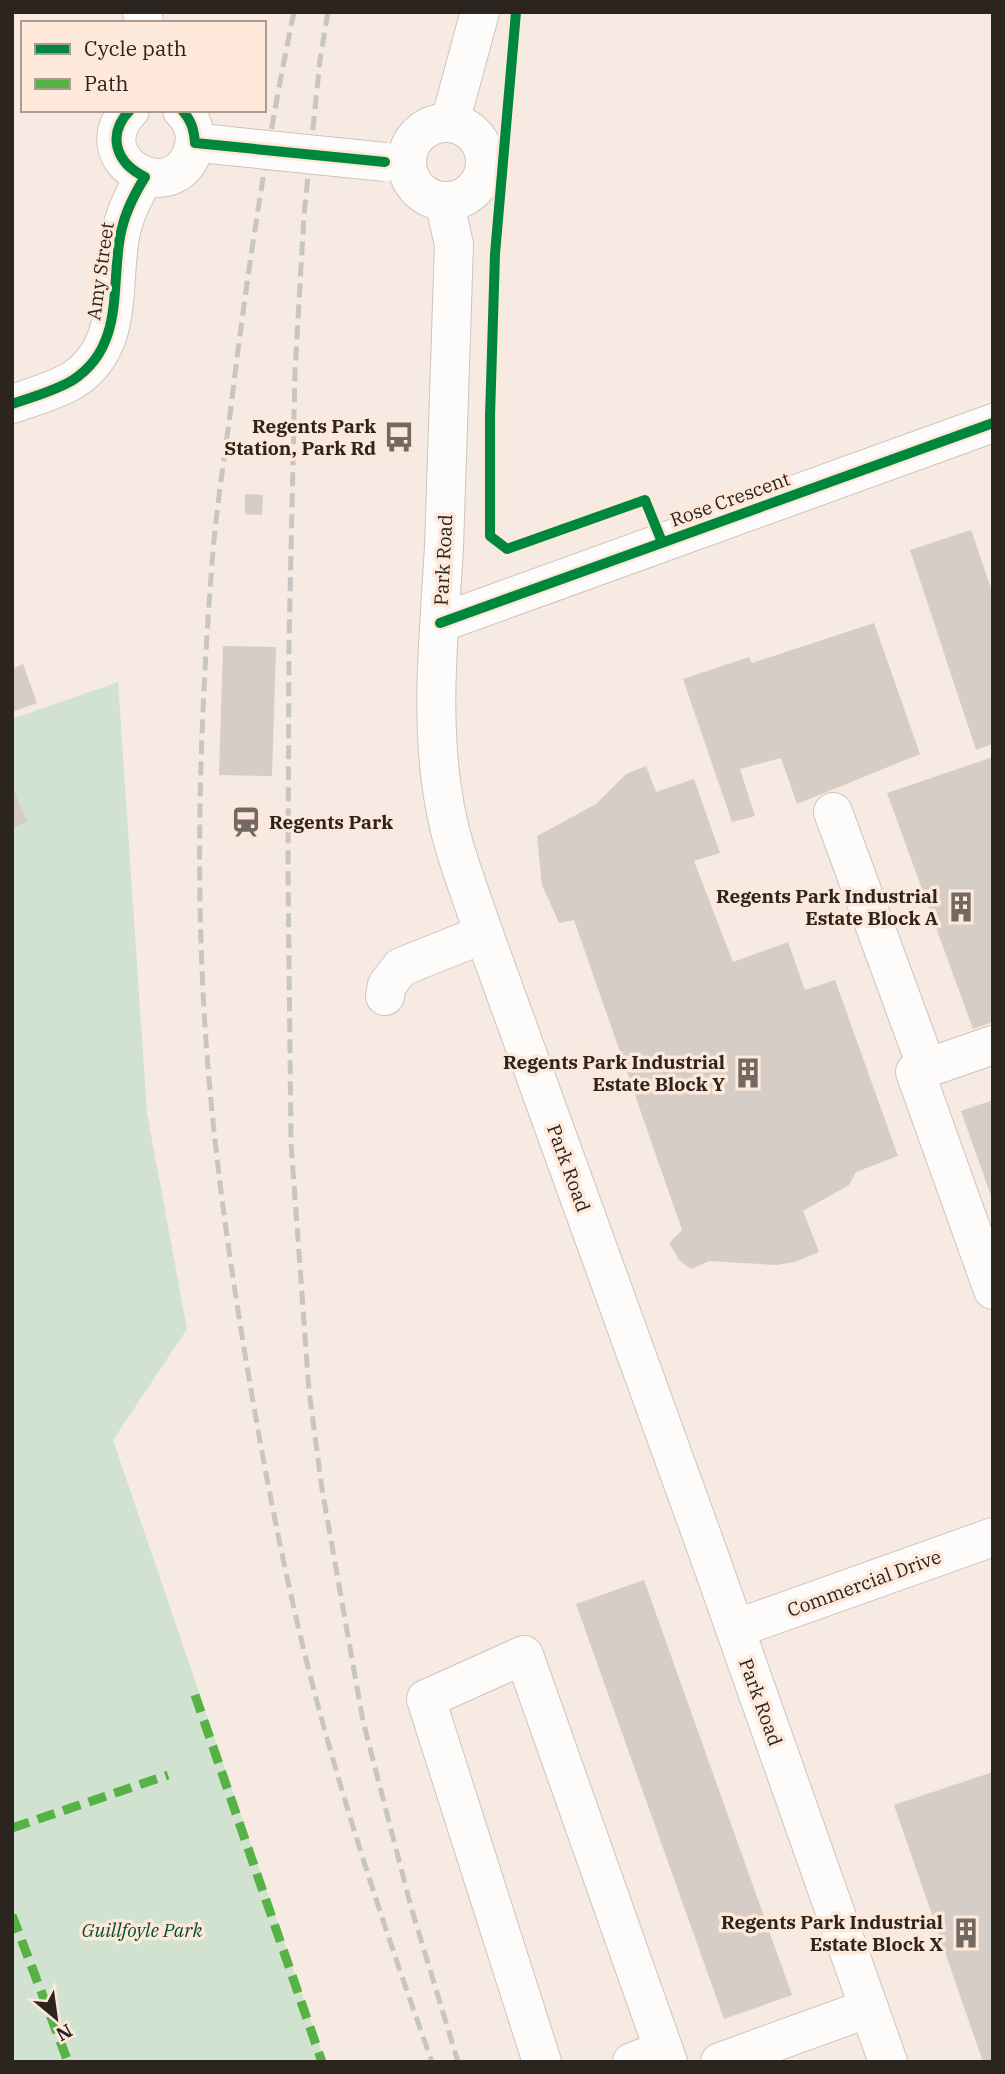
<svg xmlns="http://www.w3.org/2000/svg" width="1005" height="2074" viewBox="0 0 1005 2074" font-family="'IBM Plex Serif',serif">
<rect width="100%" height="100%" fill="#f6eae2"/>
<!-- green -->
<polygon fill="#d2e2d0" points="118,682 147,1113 187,1329 113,1440 325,2062 12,2062 12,719"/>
<!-- building -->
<g fill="#d7cdc7">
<polygon points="245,494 263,495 262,515 245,514"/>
<polygon points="971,530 993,594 993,744 976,750 910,550"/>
<polygon points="874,623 920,754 797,804 781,758 740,769 755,816 732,822 683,679 749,657 752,663"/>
<polygon points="223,646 276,647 272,776 219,775"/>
<polygon points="23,664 37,703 12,712 12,669"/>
<polygon points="993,757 993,1022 973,1029 887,793"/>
<polygon points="646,766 656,792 694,779 720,853 694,861 733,962 788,942 805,990 835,980 898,1156 856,1172 849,1185 803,1211 819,1252 795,1262 776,1265 709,1261 691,1269 679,1260 669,1243 682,1230 574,920 559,923 542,885 537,836 596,804 626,774"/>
<polygon points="12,786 27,822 12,828"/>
<polygon points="993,1100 993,1199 992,1199 961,1111"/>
<polygon points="644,1580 792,1995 724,2019 576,1604"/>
<polygon points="993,1772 993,2062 983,2062 894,1805"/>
</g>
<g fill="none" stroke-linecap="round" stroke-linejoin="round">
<!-- minor casing -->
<g stroke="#cdc4bd" stroke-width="40">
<g id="minor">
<polyline points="440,623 993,423"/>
<polyline points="833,812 927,1068"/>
<polyline points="385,996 387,985 401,967 484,934"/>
<polyline points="993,1045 915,1072 993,1290"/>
<polyline points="735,1629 993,1537"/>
<polyline points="542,2062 426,1699 524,1655 668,2062"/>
<polyline points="632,2062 664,2050"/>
<polyline points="720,2062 869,2008"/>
</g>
</g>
<!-- major casing -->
<g stroke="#cdc4bd" stroke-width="40">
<g id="major">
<polyline points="142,12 144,23"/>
<path d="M 130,110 C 82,160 174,211 193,150 C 198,135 193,121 182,110"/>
<polyline points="450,122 480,12"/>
<circle cx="446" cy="162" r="39"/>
<path d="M 444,201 L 454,244 C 451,345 448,446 444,547 C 439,634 429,722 445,807 C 453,851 470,892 484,934 L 710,1558 L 888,2062"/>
<path d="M 12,404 C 32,397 55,391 73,380 C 124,347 111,288 120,237 C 124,214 133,196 145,177"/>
</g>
</g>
<!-- minor -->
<use href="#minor" stroke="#fefcfb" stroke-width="38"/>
<!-- major -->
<use href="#major" stroke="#fefcfb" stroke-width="38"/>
<!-- rail -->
<g stroke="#c8c5c3" stroke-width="5" stroke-dasharray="14 7" stroke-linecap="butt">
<path d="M 294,12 C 266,146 246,280 230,415 C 224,460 217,505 213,551 C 202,689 196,831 202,969 C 207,1099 224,1226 245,1354 C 265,1475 288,1595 320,1713 C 352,1831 391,1947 432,2062"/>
<polyline points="328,12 320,60 304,215 295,372 289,642 288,870 291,1143 309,1391 322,1489 363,1721 411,1907 458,2062"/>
</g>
<!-- major-bridge casing -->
<g stroke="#cdc4bd" stroke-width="40" stroke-linecap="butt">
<polyline id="major-bridge" points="210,144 385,162"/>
</g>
<!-- major-bridge -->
<use href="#major-bridge" stroke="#fefcfb" stroke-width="38"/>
<!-- quiet -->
<g stroke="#56b245" stroke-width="9" stroke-dasharray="18 9" stroke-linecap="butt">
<polyline points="195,1695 322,2062"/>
<polyline points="12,1828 168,1775"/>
<polyline points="12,1915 68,2062"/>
</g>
<!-- cycleway casing -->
<g stroke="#fee8da" stroke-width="15">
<g id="cycleway">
<polyline points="516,12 495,254 490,416 490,536 507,549 645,500 662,542"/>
<path d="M 182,110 C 191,120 194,129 195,143 L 385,162"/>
<path d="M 12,404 C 32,397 55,391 73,380 C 124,347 111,288 120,237 C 124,214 133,196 145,177 C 116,163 106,135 130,110"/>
<polyline points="440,623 993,423"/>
</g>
</g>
<!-- cycleway -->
<use href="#cycleway" stroke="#00873e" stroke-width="10"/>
</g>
<!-- icons -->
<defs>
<g id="bus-bare" transform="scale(2.415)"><path d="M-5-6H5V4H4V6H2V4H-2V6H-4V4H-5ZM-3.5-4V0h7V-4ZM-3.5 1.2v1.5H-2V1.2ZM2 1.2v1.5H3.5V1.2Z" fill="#736963" stroke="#fee8da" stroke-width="2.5" paint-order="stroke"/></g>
<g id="station-bare" transform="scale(2.415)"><path d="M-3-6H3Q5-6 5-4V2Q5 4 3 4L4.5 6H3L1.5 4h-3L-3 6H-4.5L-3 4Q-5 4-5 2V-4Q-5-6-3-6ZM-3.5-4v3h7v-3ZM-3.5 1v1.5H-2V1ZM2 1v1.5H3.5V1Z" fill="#736963" stroke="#fee8da" stroke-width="2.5" paint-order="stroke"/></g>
<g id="building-bare" transform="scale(2.415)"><path d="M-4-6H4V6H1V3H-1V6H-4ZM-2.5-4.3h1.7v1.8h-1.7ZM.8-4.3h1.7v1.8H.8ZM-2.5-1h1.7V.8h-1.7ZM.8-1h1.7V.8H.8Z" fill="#736963" stroke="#fee8da" stroke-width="2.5" paint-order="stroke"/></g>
</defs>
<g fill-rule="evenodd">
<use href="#bus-bare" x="399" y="437"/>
<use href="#station-bare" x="246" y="822"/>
<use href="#building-bare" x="961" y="907"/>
<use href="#building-bare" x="748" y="1073"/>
<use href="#building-bare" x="966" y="1933"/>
</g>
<g text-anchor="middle" stroke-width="7" stroke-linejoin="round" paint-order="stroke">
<!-- street labels -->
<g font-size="19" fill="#2c241f" stroke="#fee8da">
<text transform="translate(100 271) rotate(-82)" y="7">Amy Street</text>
<text transform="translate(730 499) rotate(-20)" y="7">Rose Crescent</text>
<text transform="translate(443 560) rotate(-87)" y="7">Park Road</text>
<text transform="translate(569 1168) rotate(70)" y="7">Park Road</text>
<text transform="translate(864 1583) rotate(-20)" y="7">Commercial Drive</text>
<text transform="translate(761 1702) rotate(70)" y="7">Park Road</text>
</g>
<!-- poi labels -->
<g font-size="19" font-weight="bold" fill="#2c241f" stroke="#fee8da" text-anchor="end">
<text x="376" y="433">Regents Park<tspan x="376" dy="22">Station, Park Rd</tspan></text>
<text x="269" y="829" text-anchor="start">Regents Park</text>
<text x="938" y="903">Regents Park Industrial<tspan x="938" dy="22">Estate Block A</tspan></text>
<text x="725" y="1069">Regents Park Industrial<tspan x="725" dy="22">Estate Block Y</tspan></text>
<text x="943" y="1929">Regents Park Industrial<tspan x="943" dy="22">Estate Block X</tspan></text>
</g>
<!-- park labels -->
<g font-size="19" font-style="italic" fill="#01512e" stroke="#fee8da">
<text x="142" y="1937">Guillfoyle Park</text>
</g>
</g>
<!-- border -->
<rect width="1005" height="2074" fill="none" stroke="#2c241f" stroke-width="28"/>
<!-- legend -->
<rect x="21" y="21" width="245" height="91" fill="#fee8da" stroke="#aa9a8f" stroke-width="2"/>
<rect x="35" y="44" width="35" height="10" fill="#00873e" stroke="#aa9a8f" stroke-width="2"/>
<text x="84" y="56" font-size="21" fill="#2c241f">Cycle path</text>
<rect x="35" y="79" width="35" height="10" fill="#56b245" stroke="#aa9a8f" stroke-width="2"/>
<text x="84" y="91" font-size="21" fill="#2c241f">Path</text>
<!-- north arrow -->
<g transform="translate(56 2018) rotate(151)" stroke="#fee8da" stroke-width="5" paint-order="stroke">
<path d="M0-5L12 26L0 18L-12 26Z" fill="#2c241f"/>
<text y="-10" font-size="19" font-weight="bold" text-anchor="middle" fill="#2c241f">N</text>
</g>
</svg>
